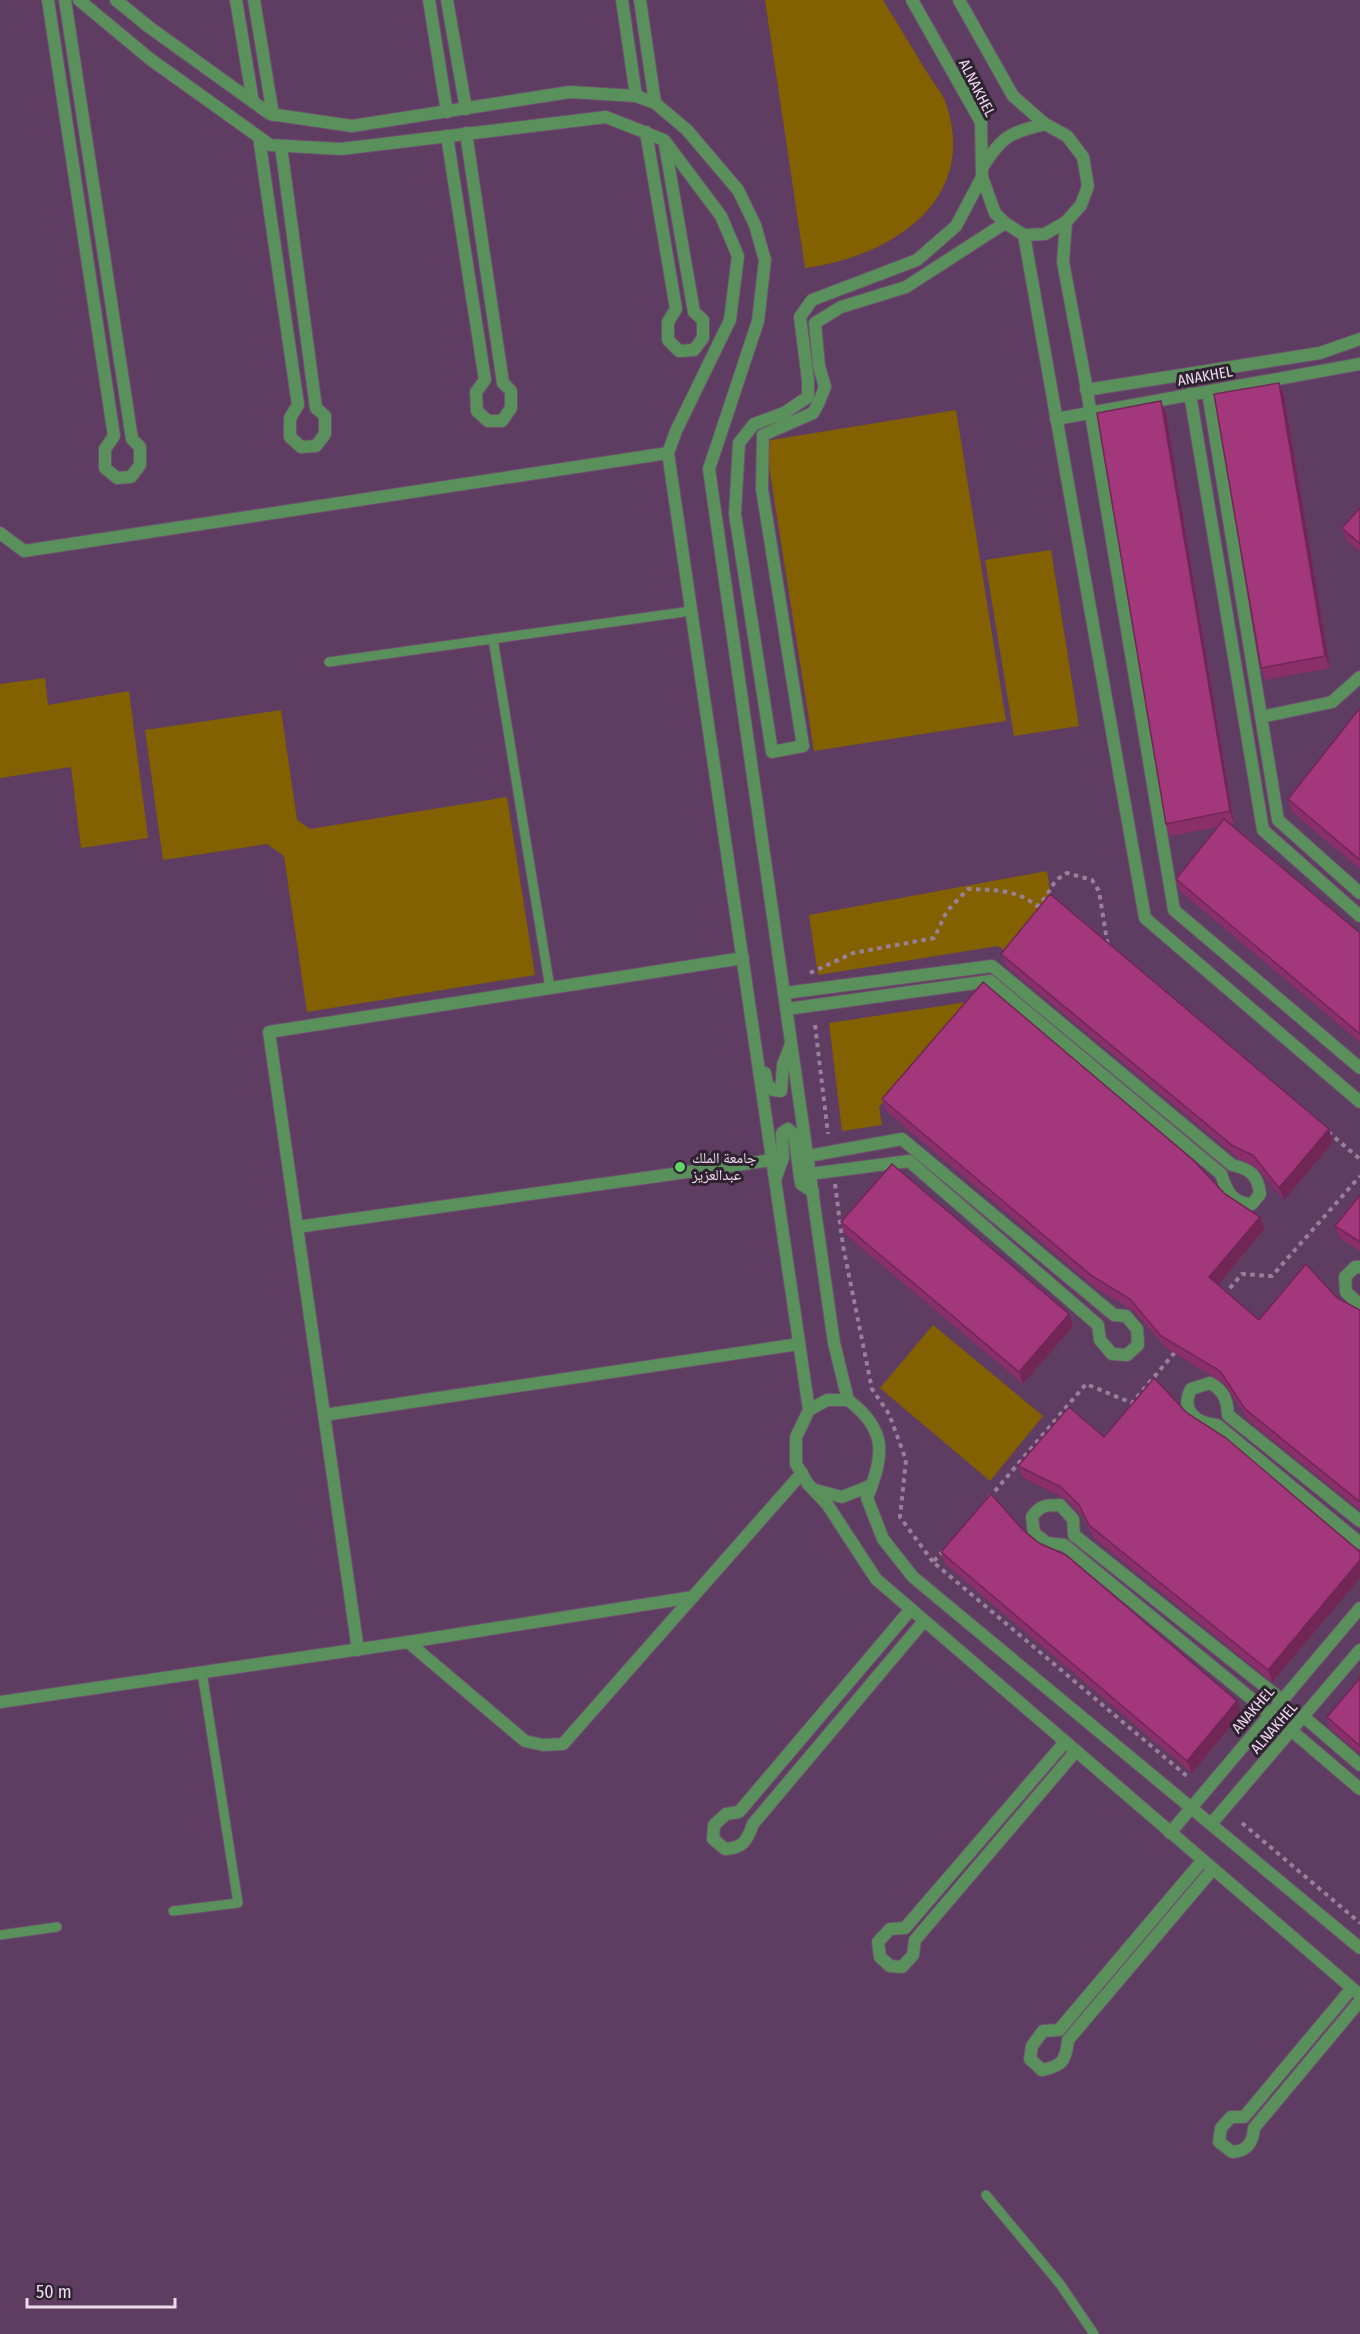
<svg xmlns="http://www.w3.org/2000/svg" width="1360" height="2334" viewBox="0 0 1360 2334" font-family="'Fira Sans Condensed','Noto Naskh Arabic',sans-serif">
<rect width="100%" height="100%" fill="#523453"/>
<!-- built -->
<rect fill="#5f3c61" x="0" y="0" width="1360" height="2334"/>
<!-- green -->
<g fill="#836100">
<path d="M 765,0 L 883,0 C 898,25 913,49 928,74 C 933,83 941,91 945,101 C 981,200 891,257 805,268 Z"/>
<polygon points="956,410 1006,721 814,751 765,441"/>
<polygon points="1051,550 1079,726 1014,736 985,560"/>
<polygon points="45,678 48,705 129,691 148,838 81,848 71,767 0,778 0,684"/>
<polygon points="281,710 297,820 310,829 507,797 535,975 307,1012 284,856 267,844 163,860 145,730"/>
<polygon points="1047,871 1053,908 1015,956 998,946 818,975 809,915"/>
<polygon points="974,1001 879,1107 882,1125 842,1131 829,1023"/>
<polygon points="933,1325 1043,1416 990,1481 880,1388"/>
</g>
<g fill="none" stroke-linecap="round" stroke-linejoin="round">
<!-- service casing -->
<g stroke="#6e526f" stroke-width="11">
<g id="service">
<polyline points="493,639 550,988"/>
<polyline points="329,662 691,611"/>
<polyline points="173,1911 238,1903 202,1672"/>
<polyline points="0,1935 57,1927"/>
<polyline points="986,2195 1060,2284 1094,2334"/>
</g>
</g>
<!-- minor casing -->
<g stroke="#6e526f" stroke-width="14">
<g id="minor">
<polyline points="48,0 114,436 105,449 105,468 117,478 131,477 140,465 140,447 132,439 65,0"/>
<polyline points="79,0 150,59 270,145 341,149 606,117 664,140 721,216 738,256 730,320 676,431 668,453 809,1410 796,1437 796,1464 808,1484 827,1504 876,1579 1360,1995"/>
<path d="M 116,0 L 149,27 L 270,114 L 352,126 L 570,92 L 636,96 L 655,103 L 687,130 L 738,190 L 755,225 L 765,260 L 758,321 L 709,469 L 834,1343 L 848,1400 C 888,1430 884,1455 867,1498 L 883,1539 L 913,1577 L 1360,1948"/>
<polyline points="236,0 253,102"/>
<polyline points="254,0 273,115"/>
<polyline points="429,0 447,112"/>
<polyline points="447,0 466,109"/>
<polyline points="622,0 636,96"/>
<polyline points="640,0 655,103"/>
<polyline points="912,0 981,122 982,177 995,213 1005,223 1024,235 1145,918 1360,1102"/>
<polyline points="959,0 1013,96 1045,124 1067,136 1083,157 1088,186 1081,205 1066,222 1063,262 1085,379 1174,910 1360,1068"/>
<polyline points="646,132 676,309 668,322 668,340 679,351 694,350 703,338 703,320 694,312 665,145"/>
<polyline points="447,136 485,380 476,392 477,411 488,421 502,421 511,408 511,391 503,383 466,133"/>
<polyline points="259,137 298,405 290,418 290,437 301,447 316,446 325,434 325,416 316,408 281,146"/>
<path d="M 982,168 C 1002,136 1009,133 1045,124"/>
<polyline points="982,177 956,226 917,260 812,300 800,317 808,380 808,397 784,413 754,424 739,443 735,514 772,752 803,746 762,489 763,435 813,413 818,404 825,387 819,366 815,323 841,307 906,287 1005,223"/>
<polyline points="1024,235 1045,234 1066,222"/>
<polyline points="1086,390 1320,353 1360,339"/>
<polyline points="1208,392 1278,820 1360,893"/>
<polyline points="1190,394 1263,830 1360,916"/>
<polyline points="1056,419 1360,364"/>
<polyline points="0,533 24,551 668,453"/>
<polyline points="1261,717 1332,702 1360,677"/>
<path d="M 785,993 L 992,966 L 1232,1165 C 1250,1169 1258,1175 1260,1194 L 1252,1204 C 1232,1203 1227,1192 1221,1174 L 990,981 L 787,1009"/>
<polyline points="765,1073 767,1084 773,1090 781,1091 783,1065 791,1044"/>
<polyline points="808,1156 902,1139 1114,1315 1126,1316 1137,1329 1138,1345 1127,1355 1112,1354 1100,1340 1098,1325 909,1161 810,1174"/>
<polyline points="776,1177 783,1158 782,1133 788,1129 794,1134 801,1184 813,1192"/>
<polyline points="297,1227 772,1160"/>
<polyline points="1360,1267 1355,1267 1345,1277 1346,1292 1360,1305"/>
<polyline points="809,1410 827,1400 848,1400"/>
<polyline points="324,1415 799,1344"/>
<polyline points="815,1490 842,1497 872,1485"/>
<path d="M 1360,1521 L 1228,1415 C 1227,1399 1224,1391 1210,1383 L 1191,1389 C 1180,1411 1196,1423 1217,1425 L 1360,1543"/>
<path d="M 911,1609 L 739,1812 L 726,1814 L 714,1825 L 713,1839 L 725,1849 C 743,1848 747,1841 753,1824 L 924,1621"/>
<polyline points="408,1642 525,1741 543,1745 563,1744 802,1473"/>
<polyline points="358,1650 269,1032 743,958"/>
<polyline points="0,1702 408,1642 693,1597"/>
<path d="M 1270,1714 L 1064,1545 L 1047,1543 L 1034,1533 L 1032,1517 C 1040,1505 1046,1505 1060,1505 L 1073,1519 L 1074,1535 L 1282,1700"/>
<polyline points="1304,1717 1360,1765"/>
<polyline points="1292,1731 1360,1789"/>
<polyline points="1065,1742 905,1928 890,1929 878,1942 880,1957 890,1966 902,1967 913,1955 915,1940 1076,1751"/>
<polyline points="1211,1824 1360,1650"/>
<polyline points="1170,1833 1360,1608"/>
<path d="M 1202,1861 L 1059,2030 L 1043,2031 L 1032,2046 L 1030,2059 L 1042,2070 C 1062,2066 1066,2061 1068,2040 L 1213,1869"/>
<path d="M 1352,1988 L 1244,2117 L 1231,2117 L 1221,2128 L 1219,2142 L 1232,2152 C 1247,2151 1253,2143 1254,2128 L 1360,2001"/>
</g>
</g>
<!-- path -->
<g stroke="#998099" stroke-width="4" stroke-dasharray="4.5 4.5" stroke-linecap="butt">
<path d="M 810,973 L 853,953 L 934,938 L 947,911 L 968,889 C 994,890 1016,889 1037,906 C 1053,893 1047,884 1067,873 L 1092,880 L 1099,891 L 1108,947"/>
<polyline points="815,1025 828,1134"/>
<polyline points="1328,1132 1360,1159"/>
<polyline points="835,1184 843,1246 872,1389 889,1414 906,1460 900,1517 933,1562"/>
<polyline points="1224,1295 1242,1274 1272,1276 1360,1176"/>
<polyline points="989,1498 1086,1384 1132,1403 1176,1351"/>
<polyline points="943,1551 933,1562 1188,1777"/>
<polyline points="1242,1823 1360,1923"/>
</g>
<!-- service -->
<use href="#service" stroke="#59905b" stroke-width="9"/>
<!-- minor -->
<use href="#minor" stroke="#59905b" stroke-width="12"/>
</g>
<!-- wall -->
<g fill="#8b2f6a">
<polygon points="1284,395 1330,668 1265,680 1261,668"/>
<polygon points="1166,414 1234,823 1231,824 1360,933 1360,1042 1180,891 1176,879 1218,827 1170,836 1166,824"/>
<polygon points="1360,508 1360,552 1347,541 1342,528"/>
<polygon points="1360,708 1360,869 1292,812 1288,799"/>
<polygon points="1001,954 1329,1129 1333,1142 1284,1200 1257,1168 1238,1158 1006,966"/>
<polygon points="882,1099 1225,1194 1260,1217 1264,1229 1218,1285 1259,1320 1337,1298 1360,1310 1360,1510 1249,1421 1225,1384 1166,1348 1134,1311 1097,1289 886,1111"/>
<polygon points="1360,1195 1360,1251 1340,1238 1335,1226"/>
<polygon points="841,1222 1069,1314 1073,1326 1023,1384 845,1234"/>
<polygon points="1187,1413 1360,1552 1360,1578 1272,1682 1094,1538 1083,1517 1066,1499 1023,1478 1018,1466 1104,1437"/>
<polygon points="1022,1529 1237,1701 1241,1713 1192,1773 945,1564 941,1552"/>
<polygon points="1360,1678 1360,1754 1331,1729 1327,1717"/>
</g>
<!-- shaded-wall -->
<g fill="#712656">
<polygon points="1279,383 1284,395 1330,668 1325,656"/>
<polygon points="1161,401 1166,414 1234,823 1230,811"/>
<polygon points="1329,1129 1333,1142 1284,1200 1279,1188"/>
<polygon points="1260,1217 1264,1229 1214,1290 1209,1277"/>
<polygon points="1069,1314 1073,1326 1023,1384 1019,1372"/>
<polygon points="1360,1560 1360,1578 1272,1682 1268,1670"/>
<polygon points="1237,1701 1241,1713 1192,1773 1187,1761"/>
</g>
<!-- building -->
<g fill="#a2377b" stroke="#712656" stroke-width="1.5">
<polygon points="1279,383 1325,656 1261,668 1214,394"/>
<polygon points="1161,401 1230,811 1166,824 1097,413"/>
<polygon points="1360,508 1360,544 1342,528"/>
<polygon points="1360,708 1360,860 1288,799"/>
<polygon points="1224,819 1360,933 1360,1034 1176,879"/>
<polygon points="1050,894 1329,1129 1279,1188 1253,1155 1233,1146 1001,954"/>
<polygon points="983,982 1193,1160 1225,1194 1260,1217 1209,1277 1259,1320 1306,1264 1337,1298 1360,1310 1360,1502 1245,1409 1220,1371 1161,1336 1130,1299 1092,1276 882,1099"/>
<polygon points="892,1164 1069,1314 1019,1372 841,1222"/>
<polygon points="1360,1195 1360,1242 1335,1226"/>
<polygon points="1154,1378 1187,1413 1226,1438 1360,1552 1360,1560 1268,1670 1089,1525 1079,1505 1061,1487 1018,1466 1069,1407 1104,1437"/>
<polygon points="991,1494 1022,1529 1039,1543 1066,1555 1237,1701 1187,1761 941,1552"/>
<polygon points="1360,1678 1360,1746 1327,1717"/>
</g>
<!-- markers -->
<circle fill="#62d469" stroke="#2f2230" stroke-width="2" cx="680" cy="1167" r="6"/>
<g text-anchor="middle" stroke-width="6" stroke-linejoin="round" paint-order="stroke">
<!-- street labels -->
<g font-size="15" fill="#eedbee" stroke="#2f2230">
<text transform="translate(977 88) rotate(63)" y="5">ALNAKHEL</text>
<text transform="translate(1205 376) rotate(-10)" y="5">ANAKHEL</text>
<text transform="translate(1253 1710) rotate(-49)" y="5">ANAKHEL</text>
<text transform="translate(1274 1728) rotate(-49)" y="5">ALNAKHEL</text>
</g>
<!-- poi labels -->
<g font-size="15" fill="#eedbee" stroke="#2f2230" text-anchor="start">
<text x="692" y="1163">جامعة الملك<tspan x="692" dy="17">عبدالعزيز</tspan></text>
</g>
</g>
<!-- scale -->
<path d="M27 2298v9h148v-9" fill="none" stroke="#eedbee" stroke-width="3"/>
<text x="36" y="2298" font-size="18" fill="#eedbee" stroke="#2f2230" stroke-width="4.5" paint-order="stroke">50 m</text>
</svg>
